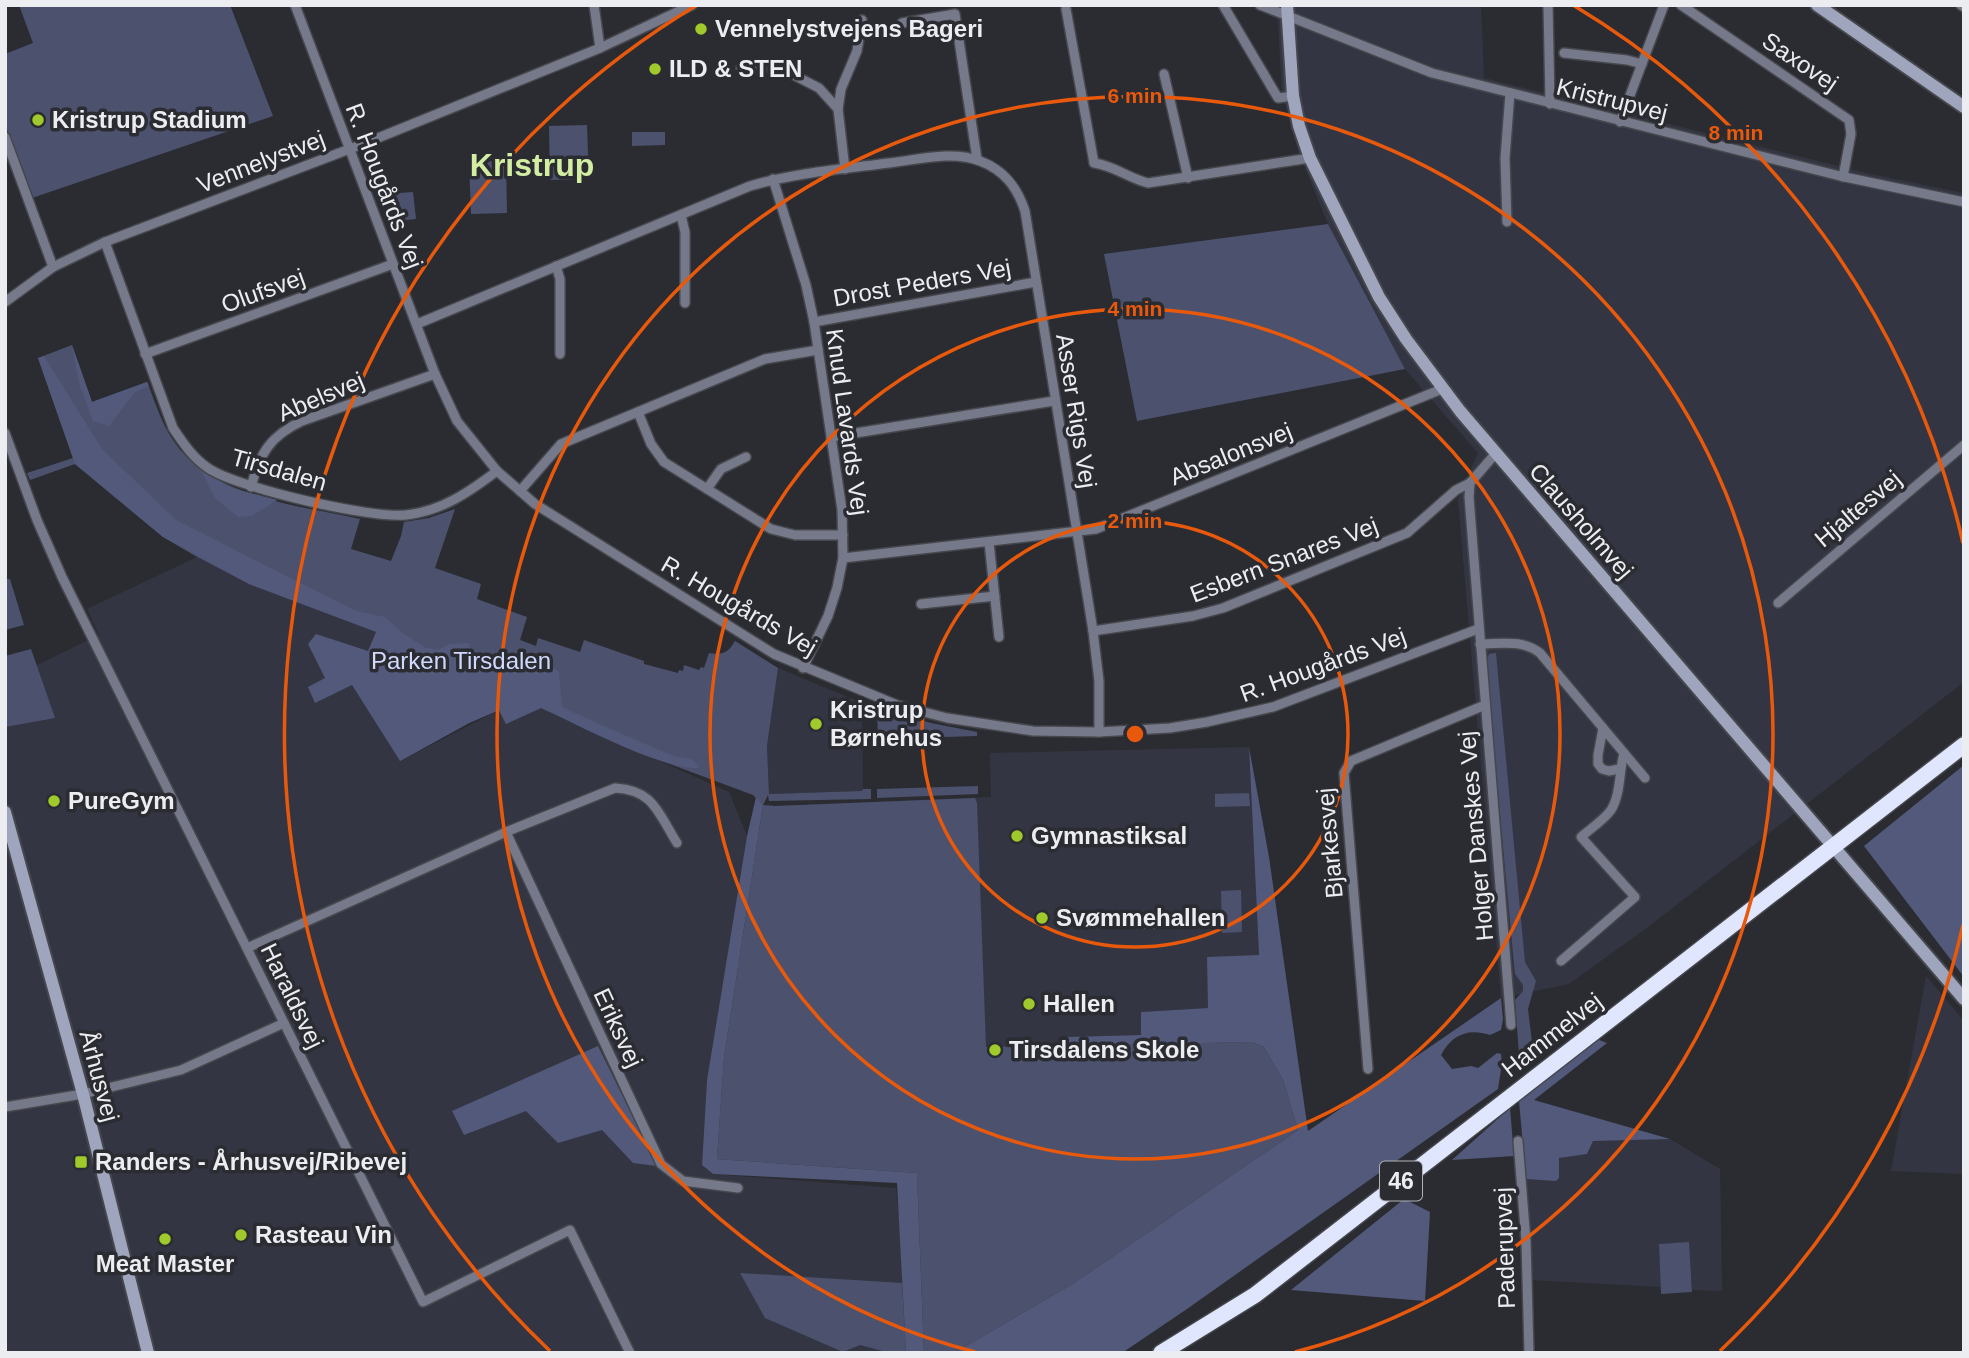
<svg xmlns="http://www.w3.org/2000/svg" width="1969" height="1358" viewBox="0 0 1969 1358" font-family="Arial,sans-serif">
<rect width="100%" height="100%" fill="#2b2c32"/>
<!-- built -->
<g fill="#333642">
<polygon points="1277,5 1481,5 1484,78 1866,173 1964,193 1964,682 1648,927 1569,984 1501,998 1458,499 1478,453 1405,369 1328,224 1299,153 1282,92"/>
<polygon points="197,557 249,584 308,604 403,643 344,672 400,761 499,710 506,724 541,708 729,792 747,836 707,1080 702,1165 713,1174 896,1188 913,1353 5,1353 5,706 35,666 99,635 87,609"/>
<polygon points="778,668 862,703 863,791 769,794 767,746"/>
<polygon points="1249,747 1259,955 1208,1008 1141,1012 1142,1035 1065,1037 1065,1046 1251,1042 1268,1053 1283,1080 1298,1130 1074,1283 954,1353 924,1353 917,1173 717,1159 724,1058 763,805 775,806 991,797 990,753"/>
<polygon points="1926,976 1964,1021 1964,1174 1891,1171"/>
<polygon points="1591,1133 1670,1139 1720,1169 1722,1291 1692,1290 1689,1243 1659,1244 1661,1287 1532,1280 1525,1155"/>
</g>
<!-- green -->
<g fill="#4c526e">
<polygon points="19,5 230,5 273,116 32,198 5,124 5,54 33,43"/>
<polygon points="587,125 589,179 550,180 549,126"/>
<polygon points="632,132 665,132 665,145 632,146"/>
<polygon points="506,161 507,213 471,214 469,162"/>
<polygon points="413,192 416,219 397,221 385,194"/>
<polygon points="1328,224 1405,369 1137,421 1104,254"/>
<path d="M 72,345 L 92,402 L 147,382 C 155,401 161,423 173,440 C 211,498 298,505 360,519 L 351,549 L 391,561 L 401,536 L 404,522 L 429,518 L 455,509 L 435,568 L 481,584 L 477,599 L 527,617 L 520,640 L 536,646 L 538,638 L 580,652 L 584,640 L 644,661 L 644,664 L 678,673 L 679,670 L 683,671 L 684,665 L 699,670 L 701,667 L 704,668 L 709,653 C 723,655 728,653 735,641 L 778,668 L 767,746 L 769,794 L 862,791 L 863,789 L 871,789 L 871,799 L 769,801 L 768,795 L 763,805 L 775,806 L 975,798 L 977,803 L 986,1047 L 1251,1042 L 1264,1047 L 1283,1080 L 1298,1130 L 1074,1283 L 954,1353 L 924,1353 L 917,1173 L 717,1159 L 724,1058 L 763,805 L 753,795 L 651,757 L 541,708 L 506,724 L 499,710 L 469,723 L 400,761 L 393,747 L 402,642 L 308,604 L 249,584 L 197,557 L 163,537 L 75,464 L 30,480 L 27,473 L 73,458 L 38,358 Z"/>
<polygon points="5,579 10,579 24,625 5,630"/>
<polygon points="31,649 55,718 5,727 5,656"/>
<polygon points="1496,653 1525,962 1536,981 1528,1009 1534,1059 1520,1068 1515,1000 1523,991 1523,985 1515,974 1486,665 1489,654"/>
<polygon points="877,708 931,723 977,732 977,736 878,739"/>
<polygon points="978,786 978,794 877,798 877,789"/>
<polygon points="1249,793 1250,806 1215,807 1215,794"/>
<polygon points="1241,890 1242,932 1222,933 1221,891"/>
<polygon points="1163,913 1163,929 1133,929 1133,914"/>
<polygon points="1689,1242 1692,1292 1661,1294 1659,1244"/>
<polygon points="740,1273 902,1283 906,1353 890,1353 860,1345 843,1352 765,1318"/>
</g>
<!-- forest -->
<g fill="#52597a">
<polygon points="72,345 92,402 147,382 149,386 134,393 109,426 93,421 79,383"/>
<path d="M 44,356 L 102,449 L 176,520 L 356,611 L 385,617 L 404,634 L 424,647 L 438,650 L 449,644 L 469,643 C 470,664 487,677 506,670 L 506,654 L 553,667 L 559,672 L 562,707 C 598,724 636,740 671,755 C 682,760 694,755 699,768 C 659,769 581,726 541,708 L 506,724 L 499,710 L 469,723 L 400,761 L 352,685 L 315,703 L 308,687 L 325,678 L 308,644 L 316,634 L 368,651 L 376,632 L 249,584 L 163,537 L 75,464 L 38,358 Z"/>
<polygon points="201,470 232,488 277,500 252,516 238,517 215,498"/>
<path d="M 1249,747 L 1269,857 L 1308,1131 L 1501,998 L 1503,1019 L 1501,1030 L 1490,1035 C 1469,1028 1452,1034 1441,1055 L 1452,1069 L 1471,1066 L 1478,1068 L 1497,1053 L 1501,1054 L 1502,1063 L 1498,1089 L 1187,1309 L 1122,1353 L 954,1353 L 1074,1283 L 1298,1130 L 1283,1080 L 1264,1047 L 1251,1042 L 1064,1046 L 1065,1037 L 1141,1035 L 1141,1012 L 1208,1008 L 1207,957 L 1259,955 Z"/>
<polygon points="1964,765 1964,977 1864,846"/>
<polygon points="756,797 763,805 724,1058 717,1159 917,1173 924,1353 906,1353 897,1183 713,1174 702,1165 707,1080 747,836"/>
<polygon points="1594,1038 1607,1043 1534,1100 1670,1139 1593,1141 1587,1154 1559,1158 1559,1178 1556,1181 1526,1179 1519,1101"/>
<polygon points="598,1046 657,1166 633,1163 602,1130 558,1143 526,1111 464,1135 452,1111"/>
<polygon points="1510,1108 1514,1156 1452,1160"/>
<polygon points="1404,1199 1430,1212 1425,1301 1291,1290"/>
</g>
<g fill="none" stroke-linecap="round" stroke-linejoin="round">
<!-- street casing -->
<g stroke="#46474d" stroke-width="12">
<g id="street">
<polyline points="295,5 435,374 457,421 497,471 535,504 774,654 897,705 947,718 1033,731 1099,732 1170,728 1207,722 1273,707 1478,629"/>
<polyline points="594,5 600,48"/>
<polyline points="1223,5 1278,98 1293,96"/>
<polyline points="1260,5 1432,73 1840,176 1964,202"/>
<polyline points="1548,5 1550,104"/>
<polyline points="1681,5 1849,120 1851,134 1843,177"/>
<polyline points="1961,5 1964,7"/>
<path d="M 1066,9 L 1094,163 C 1115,166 1128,178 1148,183 L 1310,158"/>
<polyline points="902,23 955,14 977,159"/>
<polyline points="1564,53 1627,60 1642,64"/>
<polyline points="741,68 780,68 819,88 838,109 845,169"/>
<polyline points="1164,74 1188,178"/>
<polyline points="838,109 841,89 857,51 862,20"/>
<polyline points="1620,122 1664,5"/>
<polyline points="5,137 53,267"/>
<polyline points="773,179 806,285 814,322 842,510 843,558 837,588 828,616 803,668"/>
<polyline points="681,215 685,232 685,303"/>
<polyline points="1507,222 1505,158 1510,93"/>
<path d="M 105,242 L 173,428 C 183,443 193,458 208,468 C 237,488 372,519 406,515 C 442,511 469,492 497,471"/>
<polyline points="556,266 560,279 560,354"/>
<polyline points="5,302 53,267 105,242 368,142 600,48 692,5"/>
<polyline points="814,322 1036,282"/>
<path d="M 417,324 L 750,186 C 795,173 842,169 889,163 C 917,160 952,150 980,161 C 1004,170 1017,187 1025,211 L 1093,631 L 1099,681 L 1099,732"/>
<polyline points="145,354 393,264"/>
<polyline points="638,412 651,444 664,462 771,529 795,535 843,535"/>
<polyline points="5,433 37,520 62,577 423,1302 570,1230 630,1353"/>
<polyline points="831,437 1054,401"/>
<polyline points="1496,453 1470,483 1469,497 1511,1025"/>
<path d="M 251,487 C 260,453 270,436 302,421 L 435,374"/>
<polyline points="707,489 721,469 746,457"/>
<polyline points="520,491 561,444 765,359 818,350"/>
<polyline points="989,542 999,637"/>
<polyline points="843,558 1096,529 1442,389"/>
<polyline points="1778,603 1964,445"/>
<polyline points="921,604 995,596"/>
<polyline points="1093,631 1193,616 1223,608 1407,533 1456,490 1470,483"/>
<path d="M 1480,644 C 1501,644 1522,639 1540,653 L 1645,778"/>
<polyline points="1603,728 1598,755 1598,764 1602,769 1609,771 1619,769"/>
<polyline points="506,832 661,1164 683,1181 738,1188"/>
<path d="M 247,948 L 506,832 L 615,788 C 654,790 658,813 677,843"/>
<path d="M 1561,961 L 1635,897 L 1581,837 C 1590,829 1604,820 1611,810 C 1621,794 1619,771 1624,753"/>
<polyline points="1368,1069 1344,773 1351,761 1485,705"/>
<polyline points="5,1107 83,1094 181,1070 284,1023"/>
<polyline points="1518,1141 1526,1241 1529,1353"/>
</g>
</g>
<!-- secondary casing -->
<g stroke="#46474d" stroke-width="16">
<g id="secondary">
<polyline points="1287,5 1293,96 1299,126 1310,158 1379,297 1406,339 1460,411 1964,999"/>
<polyline points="1817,5 1964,107"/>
<polyline points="5,812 83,1094 148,1353"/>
</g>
</g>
<!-- highway casing -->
<g stroke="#46474d" stroke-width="19">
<polyline id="highway" points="1161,1353 1255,1295 1964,745"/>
</g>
<!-- street -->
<use href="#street" stroke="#757989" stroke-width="9"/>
<!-- secondary -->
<use href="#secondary" stroke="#9ea5bd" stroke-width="12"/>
<!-- highway -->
<use href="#highway" stroke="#e0e6fd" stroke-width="16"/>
</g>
<!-- distance rings -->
<g fill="none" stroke="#e8590c" stroke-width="3.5">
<circle cx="1135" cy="734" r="213"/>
<circle cx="1135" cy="734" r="425"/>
<path d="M975 1352A638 638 0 1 1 1295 1352"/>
<path d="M1963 925A850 850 0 0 1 1720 1351M550 1351A850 850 0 0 1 697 5M1573 5A850 850 0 0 1 1963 543"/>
</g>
<!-- markers -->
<g fill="#a0c92c" stroke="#2b2c32" stroke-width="2.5">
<circle cx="701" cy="29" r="7"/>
<circle cx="655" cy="69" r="7"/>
<circle cx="38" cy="120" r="7"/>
<circle cx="816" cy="724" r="7"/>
<circle cx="54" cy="801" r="7"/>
<circle cx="1017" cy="836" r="7"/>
<circle cx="1042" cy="918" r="7"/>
<circle cx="1029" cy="1004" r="7"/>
<circle cx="995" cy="1050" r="7"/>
<rect x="74" y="1155" width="14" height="14" rx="3.5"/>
<circle cx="241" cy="1235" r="7"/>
<circle cx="165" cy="1239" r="7"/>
</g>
<g text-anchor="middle" stroke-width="7" stroke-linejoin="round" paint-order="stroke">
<!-- shield labels -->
<rect fill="#2b2c32" stroke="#b2b3b8" stroke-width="2" x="1380" y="1161.5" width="42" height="39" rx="5"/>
<g font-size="23" font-weight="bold" fill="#ecedf1">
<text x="1401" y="1189">46</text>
</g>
<!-- poi labels -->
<g font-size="24" font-weight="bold" fill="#ecedf1" stroke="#2b2c32" text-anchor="start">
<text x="715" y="37">Vennelystvejens Bageri</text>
<text x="669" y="77">ILD &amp; STEN</text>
<text x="52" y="128">Kristrup Stadium</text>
<text x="830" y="718">Kristrup<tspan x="830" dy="28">Børnehus</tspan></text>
<text x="68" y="809">PureGym</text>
<text x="1031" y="844">Gymnastiksal</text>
<text x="1056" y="926">Svømmehallen</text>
<text x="1043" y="1012">Hallen</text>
<text x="1009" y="1058">Tirsdalens Skole</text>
<text x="95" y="1170">Randers - Århusvej/Ribevej</text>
<text x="255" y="1243">Rasteau Vin</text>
<text x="165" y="1272" text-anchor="middle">Meat Master</text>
</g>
<!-- street labels -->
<g font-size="24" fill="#ecedf1" stroke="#2b2c32">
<text transform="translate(1800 62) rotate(34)" y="8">Saxovej</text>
<text transform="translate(1612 100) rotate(14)" y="8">Kristrupvej</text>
<text transform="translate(261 162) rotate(-21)" y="8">Vennelystvej</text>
<text transform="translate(384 186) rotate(69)" y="8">R. Hougårds Vej</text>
<text transform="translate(922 283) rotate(-10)" y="8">Drost Peders Vej</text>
<text transform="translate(263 291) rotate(-20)" y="8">Olufsvej</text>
<text transform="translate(321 397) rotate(-23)" y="8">Abelsvej</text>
<text transform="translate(1076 411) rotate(81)" y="8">Asser Rigs Vej</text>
<text transform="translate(847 422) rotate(82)" y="8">Knud Lavards Vej</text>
<text transform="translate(1231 454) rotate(-22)" y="8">Absalonsvej</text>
<text transform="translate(279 470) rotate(16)" y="8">Tirsdalen</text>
<text transform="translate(1858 509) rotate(-40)" y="8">Hjaltesvej</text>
<text transform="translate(1581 521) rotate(49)" y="8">Clausholmvej</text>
<text transform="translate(1284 560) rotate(-21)" y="8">Esbern Snares Vej</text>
<text transform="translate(739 606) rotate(30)" y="8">R. Hougårds Vej</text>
<text transform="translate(1323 665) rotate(-20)" y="8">R. Hougårds Vej</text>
<text transform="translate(1476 836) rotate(-95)" y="8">Holger Danskes Vej</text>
<text transform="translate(1330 843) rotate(-95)" y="8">Bjarkesvej</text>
<text transform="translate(292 996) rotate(64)" y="8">Haraldsvej</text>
<text transform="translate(618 1028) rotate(65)" y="8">Eriksvej</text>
<text transform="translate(1552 1035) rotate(-38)" y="8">Hammelvej</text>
<text transform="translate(99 1076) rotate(75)" y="8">Århusvej</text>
<text transform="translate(1505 1248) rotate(-92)" y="8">Paderupvej</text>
</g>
<!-- park labels -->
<g font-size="24" fill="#d1dafe" stroke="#2b2c32">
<text x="461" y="669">Parken Tirsdalen</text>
</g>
<!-- district labels -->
<g font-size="32" font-weight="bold" fill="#d3eda3" stroke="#2b2c32">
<text x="532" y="176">Kristrup</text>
</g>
</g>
<circle cx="1135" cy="734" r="10" fill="#e8590c" stroke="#2b2c32" stroke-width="3.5"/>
<g font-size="21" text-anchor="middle" font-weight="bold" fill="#e8590c" stroke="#2b2c32" stroke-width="7" stroke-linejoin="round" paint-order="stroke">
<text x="1135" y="103">6 min</text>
<text x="1736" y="140">8 min</text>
<text x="1135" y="316">4 min</text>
<text x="1135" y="528">2 min</text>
</g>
<!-- border -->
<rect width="1969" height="1358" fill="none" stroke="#ecedf1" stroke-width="14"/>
</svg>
